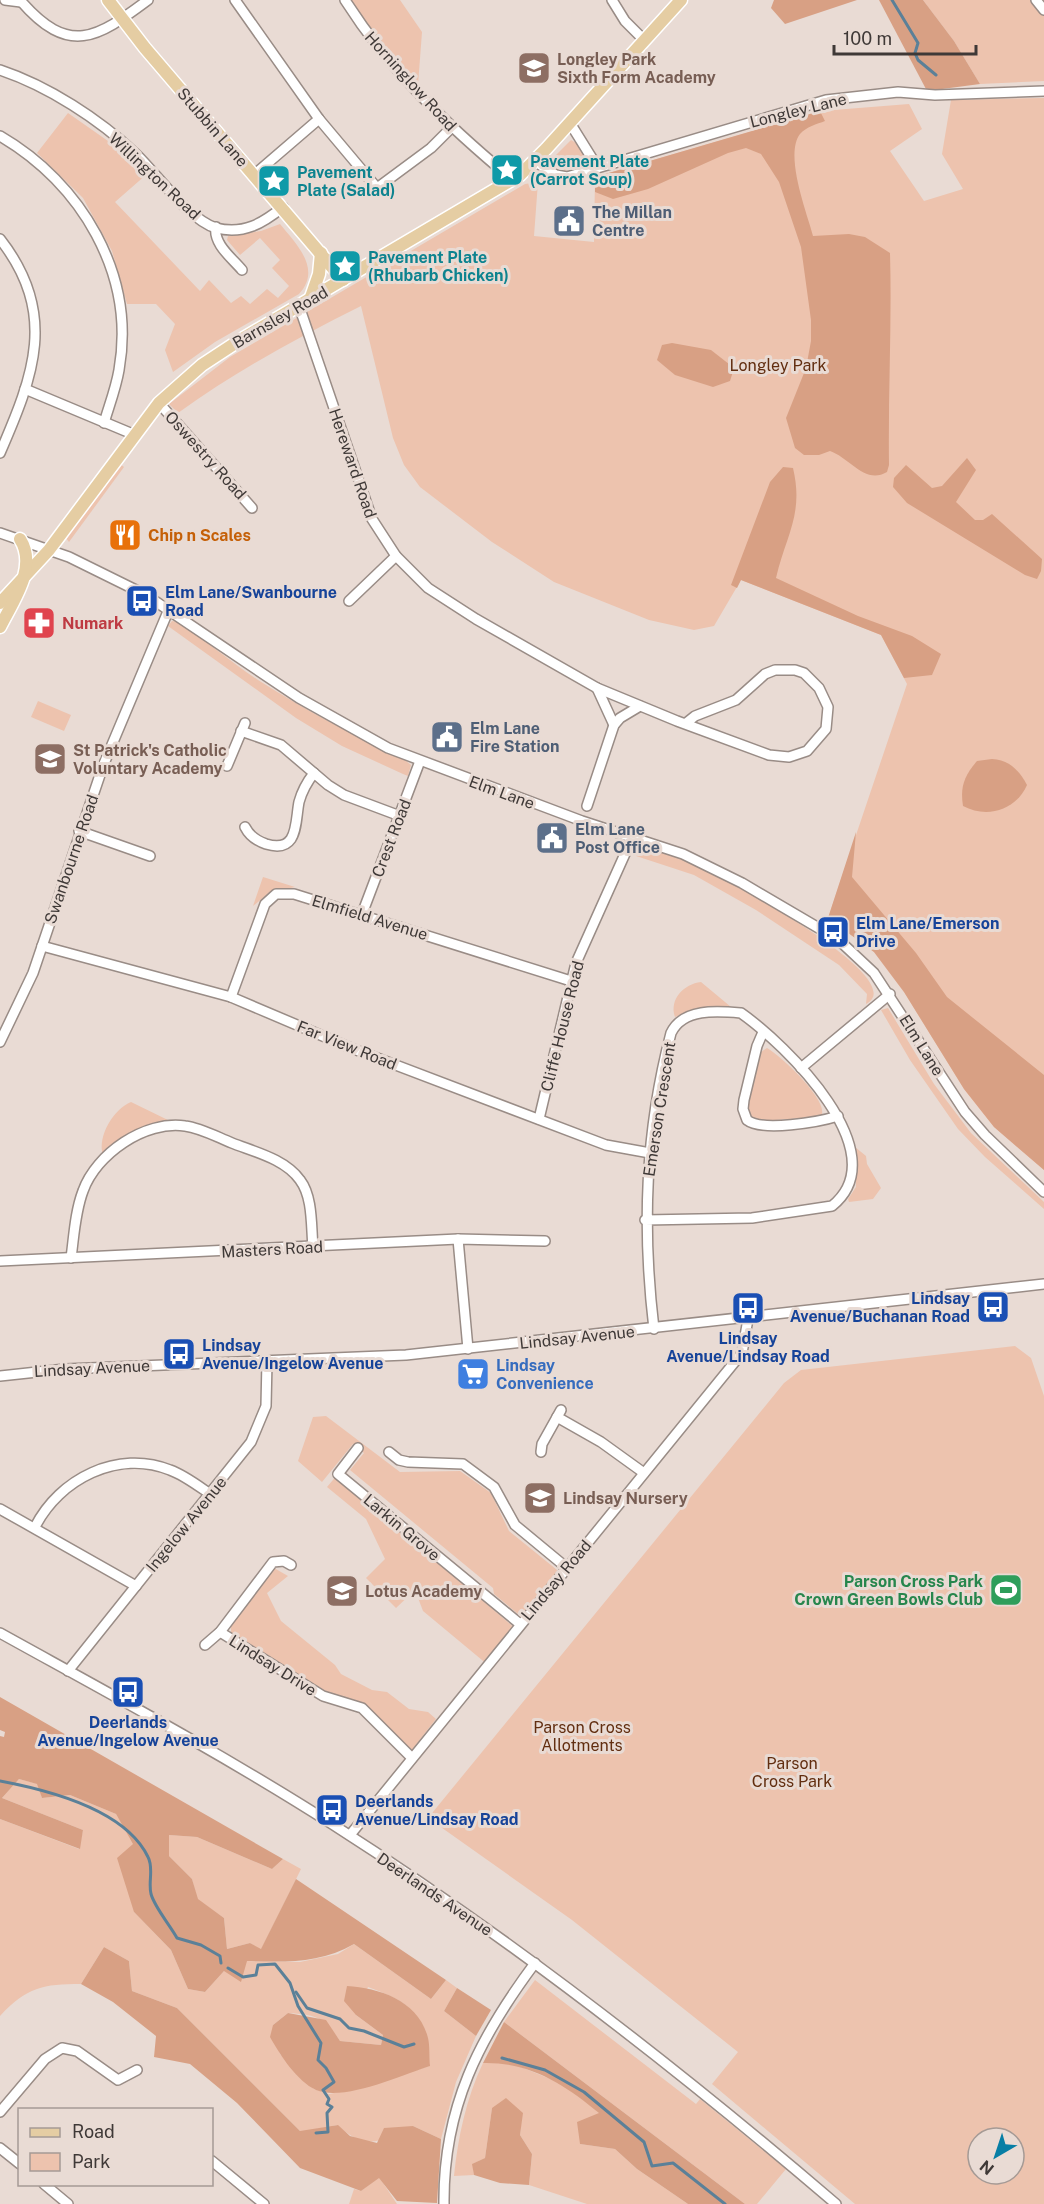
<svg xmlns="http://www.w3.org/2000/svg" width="1044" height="2204" viewBox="0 0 1044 2204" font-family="'Public Sans',sans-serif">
<rect width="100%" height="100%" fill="#e9dbd4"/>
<!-- green -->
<g fill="#edc3ae" fill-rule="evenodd">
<polygon points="351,0 400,0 422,32 418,85 385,49"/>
<polygon points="923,0 1036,0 1044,9 1044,81 980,84 954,41"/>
<path d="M 1044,98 L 1044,1170 L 994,1127 L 964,1089 L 904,992 L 874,952 L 828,918 L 907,684 L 881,635 L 741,580 L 714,626 L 694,630 L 649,620 L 554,582 L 492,542 L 420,487 L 404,465 L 393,438 L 361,306 C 297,338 236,371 178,413 L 169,404 L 230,357 L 525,184 L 538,182 L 534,236 L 594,242 L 595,177 L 821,111 L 909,104 L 922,129 L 890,151 L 924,201 L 963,189 L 942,154 L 951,100 Z"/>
<path d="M 68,113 L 118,148 L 147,174 L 115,202 L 200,291 L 209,280 L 231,303 L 241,296 L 250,304 L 267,289 L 278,298 L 289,286 L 272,268 L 280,260 L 260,238 L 240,255 L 227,240 L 228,236 L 261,231 L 280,224 C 297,245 322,269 299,294 L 215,342 L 173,372 L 165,350 L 175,324 L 156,304 L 127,304 L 112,251 L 83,198 L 37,153 Z"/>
<polygon points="571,140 576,143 589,163 564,171 556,167 555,156"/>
<polygon points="120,464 124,467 69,542 66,538"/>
<path d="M 172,621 L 180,622 C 206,641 231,662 258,680 C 305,710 355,736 405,760 L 411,765 L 408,776 L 403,774 L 342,746 L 296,718 L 168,626 Z"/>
<polygon points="38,701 71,715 64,731 31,717"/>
<path d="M 639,845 C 668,852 698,866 725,880 C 744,890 911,981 866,1004 L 867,994 L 839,965 L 756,910 L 694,875 L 630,854 Z"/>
<polygon points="263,877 295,887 269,893 253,906"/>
<path d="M 701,982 L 731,1007 L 696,1009 L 675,1017 C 669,999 684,984 701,982 Z"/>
<polygon points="888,1008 934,1084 971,1133 1044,1202 1044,1209 985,1157 958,1129 910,1060 881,1010"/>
<path d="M 767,1048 C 781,1056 826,1098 822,1114 L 817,1117 L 762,1121 L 751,1117 L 748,1104 L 758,1054 Z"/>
<path d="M 131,1102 L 170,1121 L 123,1137 L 103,1155 C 97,1136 114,1109 131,1102 Z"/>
<polygon points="855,1147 866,1156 867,1164 881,1188 873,1199 849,1202 848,1199 856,1187"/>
<path d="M 1015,1346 L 1031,1358 L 1044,1396 L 1044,2204 L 855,2204 L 712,2084 L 738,2052 L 572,1920 L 428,1818 L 784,1383 L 801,1370 ZM 978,2138 L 1014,2138 L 1014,2174 L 978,2174 Z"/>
<polygon points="326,1416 400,1472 460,1471 491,1493 509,1531 562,1574 524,1619 494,1594 493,1588 350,1470 364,1453 353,1444 322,1482 298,1461 313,1417"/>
<polygon points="338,1474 485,1596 482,1600 516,1629 488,1665 423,1611 415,1590 396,1608 366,1578 385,1559 366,1519 327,1487"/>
<polygon points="274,1568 288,1576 267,1593 281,1621 335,1665 341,1674 372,1690 387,1692 409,1709 428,1712 436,1719 411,1751 367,1707 322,1690 236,1640 231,1633 231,1625"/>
<path d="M 19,1779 L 38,1784 L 42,1798 L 70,1795 L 116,1814 L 134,1844 L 134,1912 L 171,1950 L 188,1989 L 205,1992 L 224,1971 L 246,1961 L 300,1962 L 338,1954 L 354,1944 L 431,1999 L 446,1980 L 457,1988 L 444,2011 L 476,2036 L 456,2082 L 441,2139 L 413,2126 C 381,2141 367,2152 337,2125 L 301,2132 L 177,2008 L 132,1991 L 129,1961 L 104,1947 L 81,1984 C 43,1984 27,1987 0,2016 L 0,1819 L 79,1849 L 83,1830 L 2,1798 ZM 368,1987 C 422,2007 417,2013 429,2066 L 365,2087 L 329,2094 L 314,2089 L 280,2054 L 273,2025 L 288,2013 C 318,2015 323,2017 340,2041 L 381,2045 L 383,2035 L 356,2015 Z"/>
<polygon points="169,1835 197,1837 272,1869 283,1859 301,1869 261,1950 250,1943 227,1949 224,1918 197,1899 192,1879 169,1856"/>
<polygon points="535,1980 696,2104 700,2099 786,2169 757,2204 745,2204 504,2022"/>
<path d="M 509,2062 L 565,2085 L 600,2113 L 580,2144 L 615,2149 L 637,2169 L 688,2204 L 587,2204 L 529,2185 L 532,2154 L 520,2135 L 522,2113 L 492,2108 L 485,2158 L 473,2164 L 474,2175 L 454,2176 C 458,2137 466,2099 483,2063 Z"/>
<polygon points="379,2177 397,2204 349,2204 354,2189 361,2191"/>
</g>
<!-- forest -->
<g fill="#d8a084">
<polygon points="774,0 857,0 785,24 771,8"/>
<polygon points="879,0 923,0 954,41 980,84 927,91"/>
<path d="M 820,111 L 825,121 C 817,124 806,127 800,134 C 784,155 807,213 813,236 L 849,234 L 865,237 L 890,253 C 892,324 888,394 889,465 L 887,472 C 865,485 850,458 830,451 L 819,455 L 804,455 L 795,448 L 786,418 L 806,368 L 811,341 L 811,320 L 801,247 L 779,182 L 761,154 L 746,148 L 728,153 L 648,189 L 613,199 L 595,192 L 595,177 Z"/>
<polygon points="672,343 711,350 734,368 730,381 713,387 675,375 657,360 662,345"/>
<polygon points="967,458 976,470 956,502 975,520 983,520 992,514 1042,559 1041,571 1037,579 1025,575 907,503 893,487 894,478 906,465 932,488 942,486"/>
<path d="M 783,467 L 793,468 C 804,514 786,535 776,578 L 858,616 L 912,636 L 941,654 L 932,675 L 904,678 L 881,635 L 741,580 L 737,588 L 731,585 L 770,482 Z"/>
<path d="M 992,759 C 1009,760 1019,770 1027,785 C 1016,810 987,819 963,806 C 960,787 964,776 977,761 Z"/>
<polygon points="856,832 852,877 916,953 947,997 1044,1075 1044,1170 994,1127 964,1089 904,992 874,952 828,918"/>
<path d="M 0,1697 L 283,1859 L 272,1869 L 197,1837 L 169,1835 L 169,1856 L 192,1879 L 198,1899 L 224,1918 L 227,1949 L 250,1943 L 261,1949 L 296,1879 L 446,1980 L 431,1999 L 354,1944 C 320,1964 284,1962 247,1961 L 241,1982 L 224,1971 L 205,1992 L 188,1989 L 171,1950 L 134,1912 L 117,1858 L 133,1844 L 116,1814 L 70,1795 L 42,1798 L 37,1784 L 19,1779 L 2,1798 L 83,1830 L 80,1849 L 0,1819 L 0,1736 L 4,1737 L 5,1732 L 0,1730 Z"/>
<polygon points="104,1947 129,1961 132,1991 177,2008 300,2131 338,2125 350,2136 377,2143 384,2128 413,2126 441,2139 437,2203 397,2201 379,2178 361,2191 300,2168 237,2103 190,2064 154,2057 156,2036 113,2002 81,1984"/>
<path d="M 347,1986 C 380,1988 419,2001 428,2038 C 430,2046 429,2057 430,2066 C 402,2075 343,2102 316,2090 C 297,2081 280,2055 270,2037 L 273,2025 L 288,2013 L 326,2020 L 340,2041 L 381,2045 L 383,2035 L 356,2015 L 344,2001 Z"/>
<polygon points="457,1988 491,2010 476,2036 444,2011"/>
<path d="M 504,2022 L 745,2204 L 688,2204 L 637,2169 L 615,2149 L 580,2144 L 577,2122 L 599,2113 C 564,2084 530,2062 483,2063 Z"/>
<polygon points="506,2098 523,2113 520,2135 532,2154 529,2185 500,2183 474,2175 472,2164 485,2158 492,2108"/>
</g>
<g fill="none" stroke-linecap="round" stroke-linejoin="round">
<!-- stream -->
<g stroke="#5b8098" stroke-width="3">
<polyline points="892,0 918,43 915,53 918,60 936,75"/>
<path d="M 0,1781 C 48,1790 125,1809 148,1857 C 154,1868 148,1882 151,1894 C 155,1908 170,1925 177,1938 L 201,1945 L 220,1956 L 221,1963"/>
<polyline points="228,1968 243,1977 256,1975 258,1965 275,1964 290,1983 298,2006 321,2043 318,2060 326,2068 334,2082 323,2090 329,2099 327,2104 332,2107 327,2113 328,2132 316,2133"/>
<polyline points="296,1992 307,2008 340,2019 349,2028 364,2031 404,2047 414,2044"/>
<polyline points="502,2058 545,2070 584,2092 644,2142 652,2166 673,2163 725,2204"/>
</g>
<!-- minor casing -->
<g stroke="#998c86" stroke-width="12">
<g id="minor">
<polyline points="5,0 21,2"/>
<path d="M 20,0 C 69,57 97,38 148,0"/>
<polyline points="235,0 319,119"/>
<path d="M 345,0 C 390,71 449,127 513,180"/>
<polyline points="612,0 625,21 645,41"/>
<polyline points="1036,0 1044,10"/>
<path d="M 0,70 C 48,86 99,119 136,154 C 157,174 189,220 216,228 C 244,235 263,223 283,207"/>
<polyline points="570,123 593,160 594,168"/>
<path d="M 0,136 C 81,183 136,274 119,370 C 116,388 109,406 104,423"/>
<polyline points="534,161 556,175 567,177 826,100 898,92 935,95 1044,91"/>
<polyline points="255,174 319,119 377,188 431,148 451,128"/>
<path d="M 216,227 C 213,244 232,258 242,270"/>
<path d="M 0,239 C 58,313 34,375 0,453"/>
<polyline points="299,306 372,519 396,556 428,588 476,619 597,688 677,721 769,755 789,757 807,751 826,729 828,707 819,688 804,673 795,670 775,670 765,674 736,700 695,716 685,724"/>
<polyline points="25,389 135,435"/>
<polyline points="159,403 252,508"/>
<polyline points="0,533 69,557 146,595 299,698 388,748 582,821 683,854 742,883 822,930 843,944 874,973 965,1112 985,1135 1044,1192"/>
<polyline points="349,601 396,556"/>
<polyline points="597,688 614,725"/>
<polyline points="241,731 281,745 328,785 344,795 400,816"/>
<polyline points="227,766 245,723"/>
<polyline points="587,806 614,725 620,718 640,706"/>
<path d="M 245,827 C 249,835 257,841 266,844 C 299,854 295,822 299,802 C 302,791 307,782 314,773"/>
<polyline points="79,831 150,856"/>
<polyline points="362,914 420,761"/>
<polyline points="42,946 231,997 351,1048 606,1145 650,1153"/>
<polyline points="231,997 265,904 276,894 294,894 571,981"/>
<path d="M 763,1032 L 757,1046 L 744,1100 L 743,1109 L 747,1120 C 762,1132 819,1122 838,1116"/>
<polyline points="0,1042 33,973 103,766 169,609"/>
<polyline points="801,1068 890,994"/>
<polyline points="539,1119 576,963 633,836"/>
<path d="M 645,1220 L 752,1218 L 832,1206 C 898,1153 785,1044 741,1013 C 717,1011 683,1008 671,1033 C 645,1132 642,1228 654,1329"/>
<polyline points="458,1239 468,1349"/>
<path d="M 71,1258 C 74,1236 75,1212 83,1191 C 96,1154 145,1120 185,1126 C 201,1128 217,1137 232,1143 C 255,1152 285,1159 300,1180 C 313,1197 311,1226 313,1247"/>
<polyline points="0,1261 458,1239 545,1241"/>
<polyline points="0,1376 65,1369 406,1355 1044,1284"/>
<polyline points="557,1417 601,1442 644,1473"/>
<polyline points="358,1448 338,1474 520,1624"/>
<polyline points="389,1452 399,1460 408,1462 463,1464 494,1487 515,1525 567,1568"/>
<polyline points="541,1452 542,1444 561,1410"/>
<polyline points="0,1509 136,1586"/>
<path d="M 35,1527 C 59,1479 118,1449 170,1470 C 184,1475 197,1485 210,1494"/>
<polyline points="220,1632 323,1696 362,1708 412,1758"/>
<path d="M 0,1633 C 112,1695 224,1755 332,1824 C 509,1937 676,2067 836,2204"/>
<polyline points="205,1645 220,1632 273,1562 284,1561 291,1565"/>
<polyline points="68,1671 251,1442 266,1406 267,1361"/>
<polyline points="350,1835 742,1353 748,1319"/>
<polyline points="0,2112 45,2059 62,2048 77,2051 118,2080 137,2070"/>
<polyline points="0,2148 20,2164"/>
<polyline points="212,2161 264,2204"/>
<polyline points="44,2184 68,2204"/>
<path d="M 444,2204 C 443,2108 479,2038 535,1963"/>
</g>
</g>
<!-- major casing -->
<g stroke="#fff" stroke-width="15">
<g id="major">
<polyline points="108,0 145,48 343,280"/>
<polyline points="310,300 319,274 321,253"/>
<polyline points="0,603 49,550 159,403 202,365 237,342 520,175 546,149 681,0"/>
<path d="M 0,627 C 13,601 38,567 20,539"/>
</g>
</g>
<!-- minor -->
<use href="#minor" stroke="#fff" stroke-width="9"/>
<!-- major -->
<use href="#major" stroke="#e5cda3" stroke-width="12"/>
</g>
<!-- icons -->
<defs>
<g id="university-square" transform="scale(1.725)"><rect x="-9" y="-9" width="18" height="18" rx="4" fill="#8d6e63" stroke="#e9dbd4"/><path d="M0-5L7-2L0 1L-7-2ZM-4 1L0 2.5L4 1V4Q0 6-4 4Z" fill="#fff"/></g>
<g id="sight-square" transform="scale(1.725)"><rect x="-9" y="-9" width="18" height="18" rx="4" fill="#0f9aa8" stroke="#e9dbd4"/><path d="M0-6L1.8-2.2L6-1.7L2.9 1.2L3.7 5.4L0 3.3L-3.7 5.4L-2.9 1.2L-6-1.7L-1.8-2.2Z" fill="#fff"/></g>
<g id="civic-square" transform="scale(1.725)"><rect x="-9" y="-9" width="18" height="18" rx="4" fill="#5c6f8a" stroke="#e9dbd4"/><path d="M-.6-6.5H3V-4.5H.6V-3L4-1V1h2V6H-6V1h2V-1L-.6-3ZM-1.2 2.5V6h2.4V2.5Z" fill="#fff"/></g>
<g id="restaurant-square" transform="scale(1.725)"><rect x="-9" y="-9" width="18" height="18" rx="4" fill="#e8710a" stroke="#e9dbd4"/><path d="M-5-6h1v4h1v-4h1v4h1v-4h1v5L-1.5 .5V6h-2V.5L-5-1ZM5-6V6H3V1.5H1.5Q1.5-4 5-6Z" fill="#fff"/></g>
<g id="bus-square" transform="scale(1.725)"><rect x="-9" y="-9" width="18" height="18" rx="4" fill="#1a4fb4" stroke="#e9dbd4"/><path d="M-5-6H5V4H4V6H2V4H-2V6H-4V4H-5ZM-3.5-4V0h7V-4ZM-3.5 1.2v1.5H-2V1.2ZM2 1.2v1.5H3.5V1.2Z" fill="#fff"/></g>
<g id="pharmacy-square" transform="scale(1.725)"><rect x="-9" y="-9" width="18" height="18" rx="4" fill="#e0444e" stroke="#e9dbd4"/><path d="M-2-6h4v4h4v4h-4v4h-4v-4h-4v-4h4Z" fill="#fff"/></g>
<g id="school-square" transform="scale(1.725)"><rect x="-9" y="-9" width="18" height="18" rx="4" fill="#8d6e63" stroke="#e9dbd4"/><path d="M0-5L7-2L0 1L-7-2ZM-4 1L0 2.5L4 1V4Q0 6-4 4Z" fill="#fff"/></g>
<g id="supermarket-square" transform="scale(1.725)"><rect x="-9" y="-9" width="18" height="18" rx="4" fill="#3f7fe0" stroke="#e9dbd4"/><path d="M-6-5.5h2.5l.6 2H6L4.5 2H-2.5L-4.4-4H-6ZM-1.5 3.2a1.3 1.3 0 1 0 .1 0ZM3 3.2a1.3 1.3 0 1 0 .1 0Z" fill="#fff"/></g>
<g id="stadium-square" transform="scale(1.725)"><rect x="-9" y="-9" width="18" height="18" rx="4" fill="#2e9e5b" stroke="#e9dbd4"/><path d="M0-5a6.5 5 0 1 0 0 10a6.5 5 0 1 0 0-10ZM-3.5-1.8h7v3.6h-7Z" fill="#fff"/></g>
</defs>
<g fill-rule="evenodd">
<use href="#university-square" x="534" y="68"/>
<use href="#sight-square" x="507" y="170"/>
<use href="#sight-square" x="274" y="181"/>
<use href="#civic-square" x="569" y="221"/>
<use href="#sight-square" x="345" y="266"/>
<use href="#restaurant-square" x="125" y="535"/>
<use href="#bus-square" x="142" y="601"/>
<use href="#pharmacy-square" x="39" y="623"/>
<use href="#civic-square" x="447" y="737"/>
<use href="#school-square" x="50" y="759"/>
<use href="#civic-square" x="552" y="838"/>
<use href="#bus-square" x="833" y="932"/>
<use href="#bus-square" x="993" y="1307"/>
<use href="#bus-square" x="748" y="1308"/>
<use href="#bus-square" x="179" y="1354"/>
<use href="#supermarket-square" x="473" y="1374"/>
<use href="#school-square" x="540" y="1498"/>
<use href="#stadium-square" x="1006" y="1590"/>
<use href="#school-square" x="342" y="1591"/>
<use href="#bus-square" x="128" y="1692"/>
<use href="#bus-square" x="332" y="1810"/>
</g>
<g text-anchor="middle" stroke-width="6" stroke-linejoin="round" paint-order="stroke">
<!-- education labels -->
<g font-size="16" font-weight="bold" fill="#785e54" stroke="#e9dbd4" text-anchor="start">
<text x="557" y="65">Longley Park<tspan x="557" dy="18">Sixth Form Academy</tspan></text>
<text x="73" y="756">St Patrick's Catholic<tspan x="73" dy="18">Voluntary Academy</tspan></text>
<text x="563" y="1504">Lindsay Nursery</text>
<text x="365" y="1597">Lotus Academy</text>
</g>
<!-- street labels -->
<g font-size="16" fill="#3f3937" stroke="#e9dbd4">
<text transform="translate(411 81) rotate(48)" y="6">Horninglow Road</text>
<text transform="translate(798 110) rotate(-14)" y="6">Longley Lane</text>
<text transform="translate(213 127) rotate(49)" y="6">Stubbin Lane</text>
<text transform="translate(155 176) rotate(43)" y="6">Willington Road</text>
<text transform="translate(280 317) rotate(-30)" y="6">Barnsley Road</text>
<text transform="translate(206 455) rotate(48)" y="6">Oswestry Road</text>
<text transform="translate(353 463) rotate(71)" y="6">Hereward Road</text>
<text transform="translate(502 792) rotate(20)" y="6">Elm Lane</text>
<text transform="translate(391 838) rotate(-69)" y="6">Crest Road</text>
<text transform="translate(71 859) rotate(-71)" y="6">Swanbourne Road</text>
<text transform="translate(370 917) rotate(17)" y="6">Elmfield Avenue</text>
<text transform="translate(562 1026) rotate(-76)" y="6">Cliffe House Road</text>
<text transform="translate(347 1045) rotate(22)" y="6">Far View Road</text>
<text transform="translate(922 1045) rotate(58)" y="6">Elm Lane</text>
<text transform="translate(659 1109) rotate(-81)" y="6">Emerson Crescent</text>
<text transform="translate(272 1249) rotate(-3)" y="6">Masters Road</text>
<text transform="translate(577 1337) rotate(-6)" y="6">Lindsay Avenue</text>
<text transform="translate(92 1368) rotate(-3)" y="6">Lindsay Avenue</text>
<text transform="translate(186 1524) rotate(-51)" y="6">Ingelow Avenue</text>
<text transform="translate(402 1527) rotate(40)" y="6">Larkin Grove</text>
<text transform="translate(556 1580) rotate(-50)" y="6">Lindsay Road</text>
<text transform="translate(273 1665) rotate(32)" y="6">Lindsay Drive</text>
<text transform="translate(435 1894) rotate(34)" y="6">Deerlands Avenue</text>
</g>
<!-- culture labels -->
<g font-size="16" font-weight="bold" fill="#0d838f" stroke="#e9dbd4" text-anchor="start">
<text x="530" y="167">Pavement Plate<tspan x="530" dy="18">(Carrot Soup)</tspan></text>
<text x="297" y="178">Pavement<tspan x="297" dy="18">Plate (Salad)</tspan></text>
<text x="368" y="263">Pavement Plate<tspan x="368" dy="18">(Rhubarb Chicken)</tspan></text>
</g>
<!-- service labels -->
<g font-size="16" font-weight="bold" fill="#4e5e75" stroke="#e9dbd4" text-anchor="start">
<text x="592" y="218">The Millan<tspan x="592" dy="18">Centre</tspan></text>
<text x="470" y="734">Elm Lane<tspan x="470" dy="18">Fire Station</tspan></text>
<text x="575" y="835">Elm Lane<tspan x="575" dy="18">Post Office</tspan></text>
</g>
<!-- park labels -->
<g font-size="16" fill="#622e10" stroke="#e9dbd4">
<text x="778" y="371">Longley Park</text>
<text x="582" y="1733">Parson Cross<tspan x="582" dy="18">Allotments</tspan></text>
<text x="792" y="1769">Parson<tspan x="792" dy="18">Cross Park</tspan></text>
</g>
<!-- food labels -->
<g font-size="16" font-weight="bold" fill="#c56008" stroke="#e9dbd4" text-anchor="start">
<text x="148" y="541">Chip n Scales</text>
</g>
<!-- transit labels -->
<g font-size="16" font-weight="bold" fill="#164399" stroke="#e9dbd4" text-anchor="start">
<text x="165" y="598">Elm Lane/Swanbourne<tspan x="165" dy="18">Road</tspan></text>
<text x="856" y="929">Elm Lane/Emerson<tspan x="856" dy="18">Drive</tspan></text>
<text x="970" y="1304" text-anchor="end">Lindsay<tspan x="970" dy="18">Avenue/Buchanan Road</tspan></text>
<text x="748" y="1344" text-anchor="middle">Lindsay<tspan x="748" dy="18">Avenue/Lindsay Road</tspan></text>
<text x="202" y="1351">Lindsay<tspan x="202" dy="18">Avenue/Ingelow Avenue</tspan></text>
<text x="128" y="1728" text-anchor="middle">Deerlands<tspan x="128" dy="18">Avenue/Ingelow Avenue</tspan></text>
<text x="355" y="1807">Deerlands<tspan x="355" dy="18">Avenue/Lindsay Road</tspan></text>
</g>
<!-- health labels -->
<g font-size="16" font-weight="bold" fill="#be3a42" stroke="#e9dbd4" text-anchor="start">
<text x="62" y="629">Numark</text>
</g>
<!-- shop labels -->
<g font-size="16" font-weight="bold" fill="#366cbe" stroke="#e9dbd4" text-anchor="start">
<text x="496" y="1371">Lindsay<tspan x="496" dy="18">Convenience</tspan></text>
</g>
<!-- leisure labels -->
<g font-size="16" font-weight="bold" fill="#27864d" stroke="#e9dbd4" text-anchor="end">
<text x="983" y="1587">Parson Cross Park<tspan x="983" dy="18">Crown Green Bowls Club</tspan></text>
</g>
</g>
<!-- legend -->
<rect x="18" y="2108" width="195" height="78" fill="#e9dbd4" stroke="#a59a95" stroke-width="1.5"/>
<rect x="30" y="2128" width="30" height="9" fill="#e5cda3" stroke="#a59a95" stroke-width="1.5"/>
<text x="72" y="2138" font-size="18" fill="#3f3937">Road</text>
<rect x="30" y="2153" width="30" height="18" fill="#edc3ae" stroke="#a59a95" stroke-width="1.5"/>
<text x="72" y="2168" font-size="18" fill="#3f3937">Park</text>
<!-- north arrow -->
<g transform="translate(996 2156) rotate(219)"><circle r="28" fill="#e9dbd4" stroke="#a59a95" stroke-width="1.5"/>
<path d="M0-4.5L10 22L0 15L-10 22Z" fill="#077ea5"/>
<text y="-9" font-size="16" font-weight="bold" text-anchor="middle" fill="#3f3937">N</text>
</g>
<!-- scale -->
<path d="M834 45v9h142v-9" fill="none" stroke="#3f3937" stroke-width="3"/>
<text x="843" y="45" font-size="18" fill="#3f3937" stroke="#e9dbd4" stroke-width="4.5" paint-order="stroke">100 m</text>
</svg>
